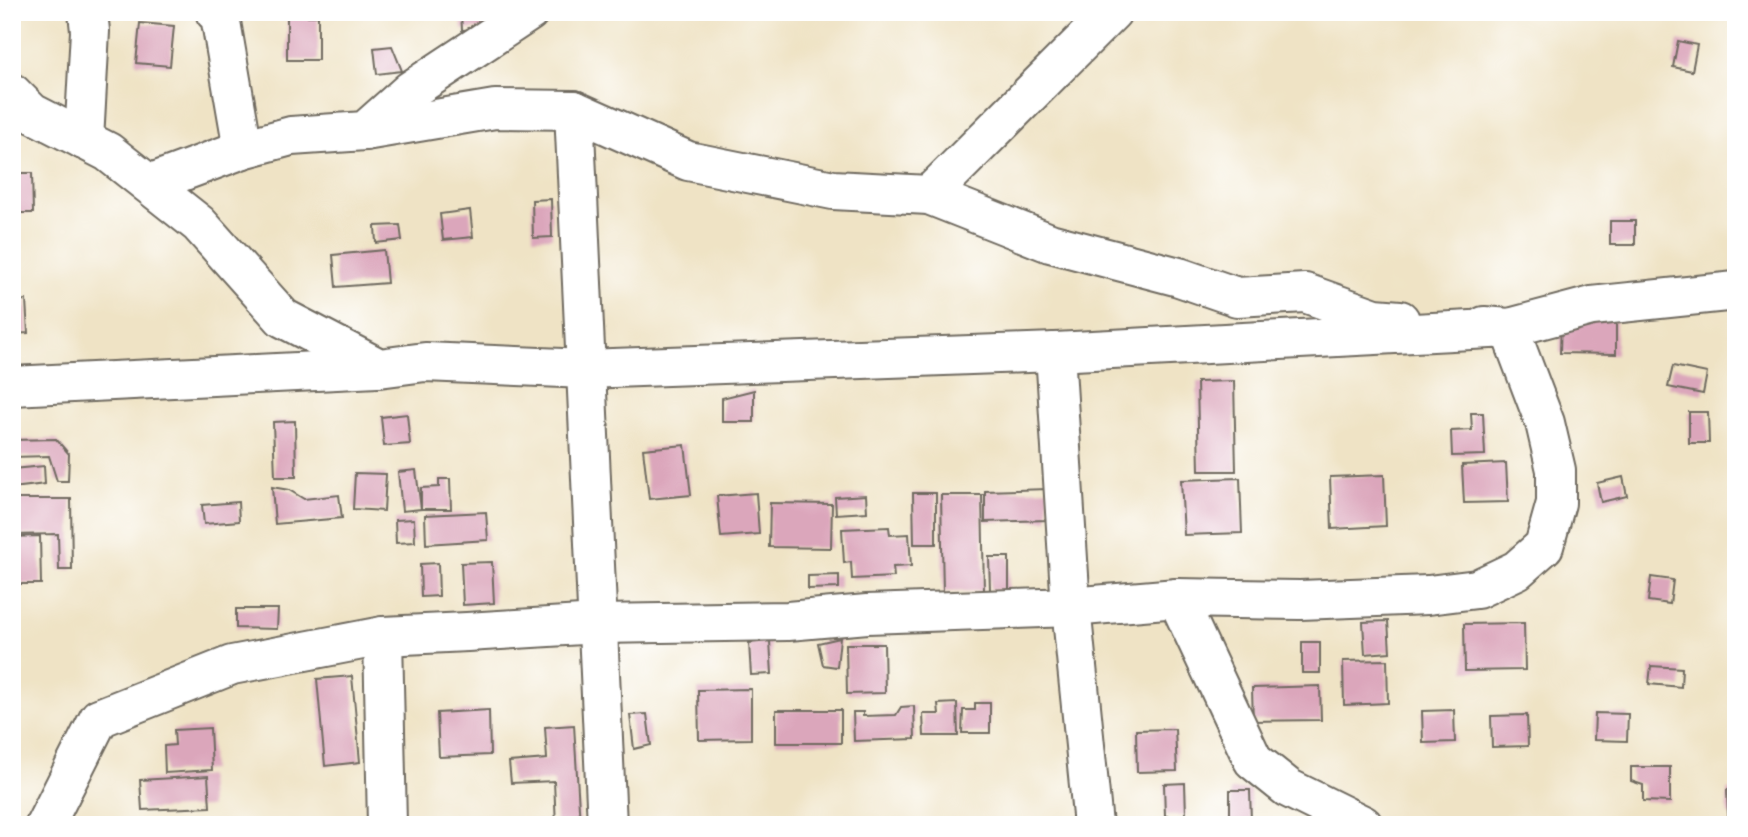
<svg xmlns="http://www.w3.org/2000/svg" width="1748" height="837" viewBox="0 0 1748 837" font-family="'Old Standard TT',serif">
<rect width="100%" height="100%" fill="#fff"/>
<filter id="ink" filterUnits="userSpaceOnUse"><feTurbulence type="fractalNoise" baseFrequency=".0143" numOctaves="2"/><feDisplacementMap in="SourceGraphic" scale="14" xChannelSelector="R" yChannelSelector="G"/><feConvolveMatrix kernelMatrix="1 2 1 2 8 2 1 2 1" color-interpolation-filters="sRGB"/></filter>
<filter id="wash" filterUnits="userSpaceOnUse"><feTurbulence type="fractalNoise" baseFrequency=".00686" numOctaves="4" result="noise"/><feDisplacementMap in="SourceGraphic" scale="28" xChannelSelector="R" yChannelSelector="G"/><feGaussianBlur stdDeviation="1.57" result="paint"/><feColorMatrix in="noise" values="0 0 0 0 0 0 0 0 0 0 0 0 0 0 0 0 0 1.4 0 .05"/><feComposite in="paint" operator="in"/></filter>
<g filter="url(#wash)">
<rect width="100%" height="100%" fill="#efe3c5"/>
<g id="blocks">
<!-- building -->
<g fill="#dba6bb">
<polygon points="461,12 495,12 496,28 462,30"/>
<rect x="287" y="16" width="31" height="44"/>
<polygon points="140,23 174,26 170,66 136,63"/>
<polygon points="1678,41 1697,45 1692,71 1673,67"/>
<polygon points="392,46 402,71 377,74 374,48"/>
<polygon points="12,173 32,173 33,213 12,213"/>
<polygon points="551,199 552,237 533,238 532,200"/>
<polygon points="470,210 473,237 443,240 440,214"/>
<rect x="1610" y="221" width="25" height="24"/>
<polygon points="400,225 402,240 376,243 375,226"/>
<polygon points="384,250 387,283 336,287 333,255"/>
<polygon points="26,300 28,333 12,334 12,301"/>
<polygon points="1561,319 1616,321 1616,354 1560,353"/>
<polygon points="1673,366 1707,373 1703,394 1668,387"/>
<polygon points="1234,381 1236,471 1199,471 1197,382"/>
<polygon points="754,390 754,422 722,422 722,398"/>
<polygon points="1689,412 1708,412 1709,443 1689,443"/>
<polygon points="1471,413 1483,413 1485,455 1452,456 1451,431 1472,430"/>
<polygon points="407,414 410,444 384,446 381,417"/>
<polygon points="295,421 296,477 275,477 273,422"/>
<polygon points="56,439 69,454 68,481 57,481 49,456 12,457 12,440"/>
<polygon points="685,445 691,495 649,499 643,449"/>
<polygon points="1506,463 1508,502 1464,503 1462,465"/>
<polygon points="44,466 45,484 12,488 12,469"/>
<polygon points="416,470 421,509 402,511 398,472"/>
<polygon points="355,473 386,474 384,511 353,509"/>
<polygon points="1384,475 1386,526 1332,529 1330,477"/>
<polygon points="1623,477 1627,496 1601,502 1597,483"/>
<polygon points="1240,478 1242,533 1184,535 1181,480"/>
<polygon points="439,479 450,479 451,509 421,509 421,488 439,487"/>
<polygon points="272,487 289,490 304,499 339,495 342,518 275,524"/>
<polygon points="1048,489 1048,520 985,522 985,491"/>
<polygon points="756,493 759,534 721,537 717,496"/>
<polygon points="913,493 936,493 936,544 914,544"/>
<polygon points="866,495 867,512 836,514 835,497"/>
<polygon points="941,495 982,495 984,591 943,592"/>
<polygon points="12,499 71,499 72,570 59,570 58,534 12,535"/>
<polygon points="238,502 239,521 204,524 202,505"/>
<polygon points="770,503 832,504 831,548 769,547"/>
<polygon points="486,512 488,540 426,544 425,515"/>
<polygon points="414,519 415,542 396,543 395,520"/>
<polygon points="889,527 890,535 909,534 911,566 893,567 894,577 852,579 851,562 844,563 842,529"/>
<polygon points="40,536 41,584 12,584 12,537"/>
<polygon points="989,557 1009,557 1009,590 990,590"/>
<polygon points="492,562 494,603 463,605 461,563"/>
<polygon points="438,563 439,596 421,597 420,564"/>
<polygon points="839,575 839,588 808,589 808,576"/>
<polygon points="1651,577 1673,580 1670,604 1648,601"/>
<polygon points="236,609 278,609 277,629 236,628"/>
<polygon points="1388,621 1390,652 1365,654 1363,622"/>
<polygon points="1524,623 1525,670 1465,671 1464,624"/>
<polygon points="840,638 837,667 823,665 818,643"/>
<polygon points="770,641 772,674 751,675 749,643"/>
<rect x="1302" y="642" width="18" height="31"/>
<polygon points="846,644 884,644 885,693 847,694"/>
<polygon points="1387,660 1388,703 1344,705 1343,661"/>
<polygon points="1651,666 1682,668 1681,687 1649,684"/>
<polygon points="352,676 360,762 325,766 317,679"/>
<polygon points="1320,686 1321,720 1253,721 1252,688"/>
<polygon points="751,689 751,739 699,740 698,690"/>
<polygon points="957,703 958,736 924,736 923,714 939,714 938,704"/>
<polygon points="975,703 990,703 990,733 962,733 963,710 975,710"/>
<polygon points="914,706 915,739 854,741 853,712 863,712 863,716 896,715 901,707"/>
<polygon points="489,710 490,755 439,757 437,713"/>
<rect x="776" y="710" width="65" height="33"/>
<polygon points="1454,710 1455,742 1423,743 1422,711"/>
<polygon points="1595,713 1628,714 1627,741 1594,740"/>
<polygon points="647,714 651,745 634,749 630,715"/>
<polygon points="1527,715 1528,746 1492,747 1491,716"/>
<polygon points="574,725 580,825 556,825 554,781 511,783 509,762 547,759 545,727"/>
<polygon points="210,728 212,770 165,773 164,746 175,745 174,730"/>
<polygon points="1175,729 1177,771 1137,772 1136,730"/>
<polygon points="1631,767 1670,767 1670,802 1643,801 1643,785 1631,781"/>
<polygon points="208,776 210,807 142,810 140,780"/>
<polygon points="1185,783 1186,816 1165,816 1164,784"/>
<polygon points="1736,789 1736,815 1728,815 1727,790"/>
<polygon points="1230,790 1250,790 1251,821 1230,821"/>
</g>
</g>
</g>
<g filter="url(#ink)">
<use href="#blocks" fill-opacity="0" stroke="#706b61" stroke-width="2"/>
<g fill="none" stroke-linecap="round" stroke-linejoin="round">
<!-- minor casing -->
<g stroke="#706b61" stroke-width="42">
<g id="minor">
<polyline points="215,12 220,16 243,149"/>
<polyline points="12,93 32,113 108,152 199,224 283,318 379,368 425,362 585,369 1055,352 1509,328 1545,423 1556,470 1556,503 1544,546 1517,570 1477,589 1428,595 1300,600 1177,598 1071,607 867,614 788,621 598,624 467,632 383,636 232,665 99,718 45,825"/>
<polyline points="574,110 607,825"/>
<polyline points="365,131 495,109 574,110 688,161 833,190 929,195 1050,243 1179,277 1237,297 1305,293 1375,318 1400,320"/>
<polyline points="84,140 90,31 88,12"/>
<polyline points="149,184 243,149 291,136 365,131 411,90 529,12"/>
<polyline points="929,195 1112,12"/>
<polyline points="1484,326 1509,328 1592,306 1736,291"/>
<polyline points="1055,352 1071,607 1093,825"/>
<polyline points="12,386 377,368"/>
<polyline points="1177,598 1253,760 1288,788 1363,825"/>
<polyline points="383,636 387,825"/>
</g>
</g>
<!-- minor -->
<use href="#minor" stroke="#fff" stroke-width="38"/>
</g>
</g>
<!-- margin -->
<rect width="1748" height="837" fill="none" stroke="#fff" stroke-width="42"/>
</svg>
